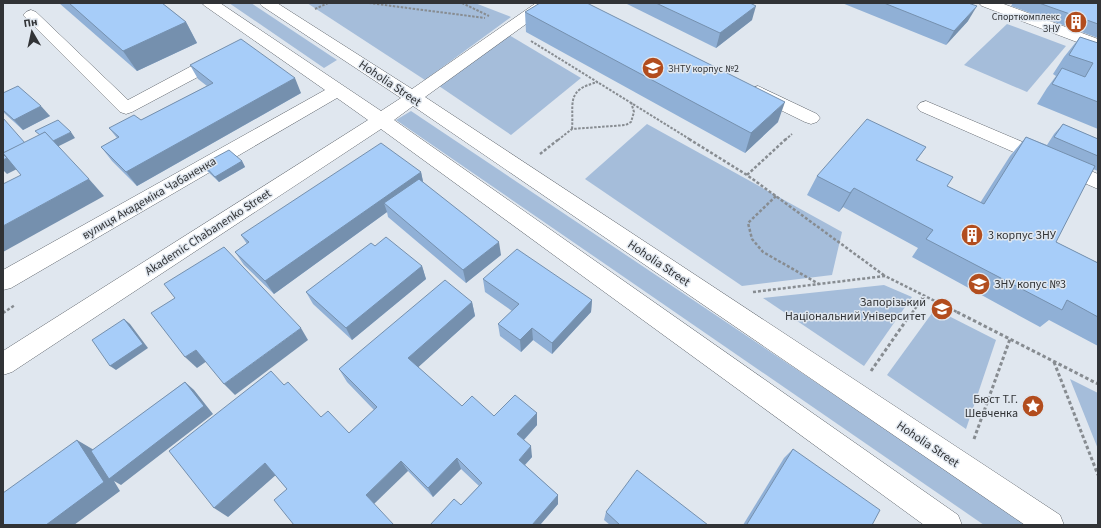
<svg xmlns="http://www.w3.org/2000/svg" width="1101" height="528" viewBox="0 0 1101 528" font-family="'Source Sans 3',sans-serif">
<rect width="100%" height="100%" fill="#e0e7ef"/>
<!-- green -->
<g fill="#a5bdda">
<polygon points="229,3 251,3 337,60 324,68"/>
<polygon points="307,3 475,3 511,17 425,80"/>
<polygon points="1007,24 1066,46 1027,92 964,65"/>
<polygon points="509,35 581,78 511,135 439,86"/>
<polygon points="411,111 1029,525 984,525 396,120"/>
<polygon points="647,124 842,232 832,275 742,286 585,179"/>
<polygon points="884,285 912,297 864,366 763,298"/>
<polygon points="935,309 996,340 966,429 887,375"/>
<polygon points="1070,379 1098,393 1098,449"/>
</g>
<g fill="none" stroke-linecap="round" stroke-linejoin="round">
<!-- minor casing -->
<g stroke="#60666d" stroke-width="1">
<g id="minor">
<polygon points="202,3 220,3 381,111 401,98 262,6 259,3 277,3 412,89 536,3 554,3 551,6 425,97 1060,515 1064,525 1025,525 413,106 394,120 958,515 962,525 924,525 381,129 12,372 3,375 3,351 368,120 337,98 11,288 3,290 3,270 325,90 205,6"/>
<polygon points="979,3 1001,3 1098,39 1098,50 982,6"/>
<polygon points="31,10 36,12 128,100 214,54 220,53 226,54 228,58 226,62 132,112 126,114 120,112 23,15 26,12"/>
<polygon points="758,86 817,114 820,118 817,122 811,124 805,122 752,96 749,92 752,88"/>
<polygon points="926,101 1098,174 1098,189 920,111 917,107 920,103"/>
</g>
</g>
<!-- path-far2 -->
<g stroke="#878c91" stroke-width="2" stroke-dasharray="2.5 1.5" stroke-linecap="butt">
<polyline points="369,3 485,18"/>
<polyline points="462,3 489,16"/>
<polyline points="315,9 328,3"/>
<polyline points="531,41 691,140"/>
<path d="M 572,129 C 574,103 565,90 598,82"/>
<polyline points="558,140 572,129 626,125 631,122 634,112 631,102"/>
<polyline points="785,140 792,134"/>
</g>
<!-- path-far1 -->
<g stroke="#878c91" stroke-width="2.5" stroke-dasharray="3 2" stroke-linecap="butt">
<polyline points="689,139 747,175"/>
<polyline points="786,139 747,175 885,276"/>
<polyline points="540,154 559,139"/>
<polyline points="776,196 748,223 752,239 763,252 819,284"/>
<polyline points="753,292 885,276 959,313"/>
<polyline points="3,313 15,305"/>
<polyline points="912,313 924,296"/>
</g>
<!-- path -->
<g stroke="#878c91" stroke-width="3" stroke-dasharray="3.5 2.5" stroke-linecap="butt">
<polyline points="957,312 1098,384"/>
<polyline points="1054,362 1098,475"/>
<polyline points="871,371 912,312"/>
<polyline points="974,439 1010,339"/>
</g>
<!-- minor -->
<use href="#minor" fill="#fff" fill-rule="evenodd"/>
</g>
<!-- wall -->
<g fill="#90b0d6">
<polygon points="59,3 162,3 186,22 197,43 137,71"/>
<polygon points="625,3 750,3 752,20 716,48"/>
<polygon points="842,3 968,3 968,21 946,45"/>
<polygon points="1013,3 1098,3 1098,38 1011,6"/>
<polygon points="525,12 778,122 745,153 526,32"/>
<polygon points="1080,37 1098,43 1098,129 1037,104 1047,88 1056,76 1053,74 1064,57"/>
<polygon points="190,65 301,93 137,186 112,161 101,147 117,138 109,128 141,120 207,86 198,79"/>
<polygon points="3,93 50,116 23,130 3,112"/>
<polygon points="1063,124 1098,139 1098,171 1093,169 1056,242 1098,263 1098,346 1049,320 1040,327 912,257 918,248 843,207 839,212 807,195 817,176 926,147 917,160 947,186 980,203 1010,156 1026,137 1047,145 1054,134"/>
<polygon points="242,161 245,167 219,182 206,170 203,164"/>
<polygon points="421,172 423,182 501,255 466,283 388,217 387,212 274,294 244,265 235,252 247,244 241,235"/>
<polygon points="375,246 422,266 426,279 352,340 313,304 306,292"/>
<polygon points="483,279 592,300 591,312 552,354 533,340 521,352 500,336 498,324 512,311 485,292"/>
<polygon points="472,302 475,316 418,367 462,406 494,416 537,425 524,440 532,457 525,465 558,495 558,504 540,525 430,525 461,505 479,486 461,469 433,497 408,471 287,489 275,475 228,517 284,385 321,417 349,433 374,410 347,382 339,369"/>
<polygon points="793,449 872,525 743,525 784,458"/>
<polygon points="606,512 708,525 610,525 604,520"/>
</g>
<!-- shaded-wall -->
<g fill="#7590ae">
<polygon points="756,6 752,20 716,48 720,33"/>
<polygon points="977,6 968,21 946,45 954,31"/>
<polygon points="186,22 197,43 137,71 123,51"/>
<polygon points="295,78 301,93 137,186 126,172"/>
<polygon points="785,102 778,122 745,153 751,133"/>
<polygon points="41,106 50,116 23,130 14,120"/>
<polygon points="71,132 75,138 53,149 48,143"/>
<polygon points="29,147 39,158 7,174 3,170 3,160"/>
<polygon points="242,161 245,167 219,182 215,177"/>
<polygon points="421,172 424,186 384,203 387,212 274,294 265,281"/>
<polygon points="89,179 104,196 3,252 3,226"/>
<polygon points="854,188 843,207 839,212 850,193"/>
<polygon points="499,242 501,255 466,283 463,270"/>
<polygon points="422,266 426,279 352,340 346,328"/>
<polygon points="592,300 591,312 552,354 552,343"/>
<polygon points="472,302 475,316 414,371 408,358"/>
<polygon points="124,319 130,324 148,348 116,370 110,366"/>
<polygon points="301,328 308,340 235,395 224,384"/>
<polygon points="532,328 533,340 521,352 520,340"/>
<polygon points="196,350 207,361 197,368 185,357"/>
<polygon points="185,382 194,390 213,414 121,485 114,481 120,491 74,525 46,525 77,440 94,450"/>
<polygon points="537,413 537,425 519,445 517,434"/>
<polygon points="531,446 532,457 520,470 519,460"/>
<polygon points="457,458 461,469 433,497 428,488"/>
<polygon points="401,461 408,471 374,504 366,495"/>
<polygon points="265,463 277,474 228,517 214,508"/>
<polygon points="558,495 558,504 540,525 532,525"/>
</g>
<!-- building -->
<g fill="#a7cdf9" stroke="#7590ae">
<polygon points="69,3 162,3 186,22 123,51"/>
<polygon points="540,3 587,3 785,102 751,133 525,12"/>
<polygon points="656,3 750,3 756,6 720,33"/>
<polygon points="884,3 968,3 977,6 954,31"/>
<polygon points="1039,3 1098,3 1098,24"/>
<polygon points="1080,37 1098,43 1098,102 1052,84 1062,68 1085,77 1093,63 1069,55"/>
<polygon points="241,39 295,78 126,172 101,147 119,137 109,128 134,115 141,120 213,83 190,65"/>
<polygon points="18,86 41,106 14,120 3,110 3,93"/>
<polygon points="3,118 25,143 3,153"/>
<polygon points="867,119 926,147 916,160 953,177 947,186 984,204 1026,137 1095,166 1056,242 1098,263 1098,317 1067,300 1062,310 926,239 933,230 854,188 850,193 817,176"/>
<polygon points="58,120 71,132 53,141 45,132 40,135 35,131"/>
<polygon points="1063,124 1098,139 1098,156 1054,137"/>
<polygon points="45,132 89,179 3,226 3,184 21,175 3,153"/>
<polygon points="381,143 421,172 265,281 235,252 249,242 241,235"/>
<polygon points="229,150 242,161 215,177 203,164"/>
<polygon points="3,154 7,158 3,160"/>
<polygon points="419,179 499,242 463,270 384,203"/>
<polygon points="386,237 422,266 346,328 306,292 371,243 375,246"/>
<polygon points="224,247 301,328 224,384 196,350 185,357 151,313 175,298 164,284"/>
<polygon points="517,249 592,300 552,343 532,328 520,340 498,324 519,304 483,279"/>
<polygon points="445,280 472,302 408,358 462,406 472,396 494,416 515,395 537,413 517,434 531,446 519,460 558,495 532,525 430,525 454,499 461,505 482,483 457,458 428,488 401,461 366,495 394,525 294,525 274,500 287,489 265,463 214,508 169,451 271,371 284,385 288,382 321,417 328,411 349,433 377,407 339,369"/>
<polygon points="124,319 143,344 110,366 92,340"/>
<polygon points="185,382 204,406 109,479 91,451"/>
<polygon points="77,440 104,482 46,525 3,525 3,493"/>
<polygon points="793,449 880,510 872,525 748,525 747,524"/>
<polygon points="637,470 708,525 620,525 606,512"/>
</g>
<!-- icons -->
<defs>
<g id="building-disc" transform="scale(1.15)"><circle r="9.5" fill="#b24d1e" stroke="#e0e7ef"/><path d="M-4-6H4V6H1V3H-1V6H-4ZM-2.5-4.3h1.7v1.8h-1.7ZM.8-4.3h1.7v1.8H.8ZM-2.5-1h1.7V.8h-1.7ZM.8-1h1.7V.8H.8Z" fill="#fff"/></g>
<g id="university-disc" transform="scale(1.15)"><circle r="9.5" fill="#b24d1e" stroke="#e0e7ef"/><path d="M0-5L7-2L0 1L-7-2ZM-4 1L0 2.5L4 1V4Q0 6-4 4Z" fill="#fff"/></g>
<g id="sight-disc" transform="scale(1.15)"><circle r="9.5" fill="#b24d1e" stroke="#e0e7ef"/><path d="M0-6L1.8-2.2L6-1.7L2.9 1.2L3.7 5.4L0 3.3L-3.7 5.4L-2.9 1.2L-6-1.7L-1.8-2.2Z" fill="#fff"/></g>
</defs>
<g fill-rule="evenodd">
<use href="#building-disc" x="1076" y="22"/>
<use href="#university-disc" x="653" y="68"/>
<use href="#building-disc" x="972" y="235"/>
<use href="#university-disc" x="979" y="284"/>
<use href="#university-disc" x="942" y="309"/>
<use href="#sight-disc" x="1033" y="406"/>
</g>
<g text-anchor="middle" stroke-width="3" stroke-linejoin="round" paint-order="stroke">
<!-- far-poi labels -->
<g font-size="10" fill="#313336" stroke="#e0e7ef" text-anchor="end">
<text x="1060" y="20">Спорткомплекс<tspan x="1060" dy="12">ЗНУ</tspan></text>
<text x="668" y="72" text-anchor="start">ЗНТУ корпус №2</text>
</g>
<!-- street labels -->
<g font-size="12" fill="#313336" stroke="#e0e7ef">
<text transform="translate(390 83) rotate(34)" y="4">Hoholia Street</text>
<text transform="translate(149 198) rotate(-30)" y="4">вулиця Академіка Чабаненка</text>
<text transform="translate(208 232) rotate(-33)" y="4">Akademic Chabanenko Street</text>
<text transform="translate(659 263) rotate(34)" y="4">Hoholia Street</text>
<text transform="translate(928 444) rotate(34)" y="4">Hoholia Street</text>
</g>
<!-- poi labels -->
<g font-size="12" fill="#313336" stroke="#e0e7ef" text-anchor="start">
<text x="988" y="239">3 корпус ЗНУ</text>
<text x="994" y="288">ЗНУ копус №3</text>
<text x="926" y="306" text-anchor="end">Запорізький<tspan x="926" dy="14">Національний Університет</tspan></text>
<text x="1018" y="403" text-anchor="end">Бюст Т.Г.<tspan x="1018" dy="14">Шевченка</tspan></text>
</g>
</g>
<!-- border -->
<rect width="1101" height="528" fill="none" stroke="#313336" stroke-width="8"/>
<!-- north arrow -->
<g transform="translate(32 32) rotate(351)" stroke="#e0e7ef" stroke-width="3" paint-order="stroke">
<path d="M0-3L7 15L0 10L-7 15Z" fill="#313336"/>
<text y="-6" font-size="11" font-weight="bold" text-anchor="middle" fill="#313336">Пн</text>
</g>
</svg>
